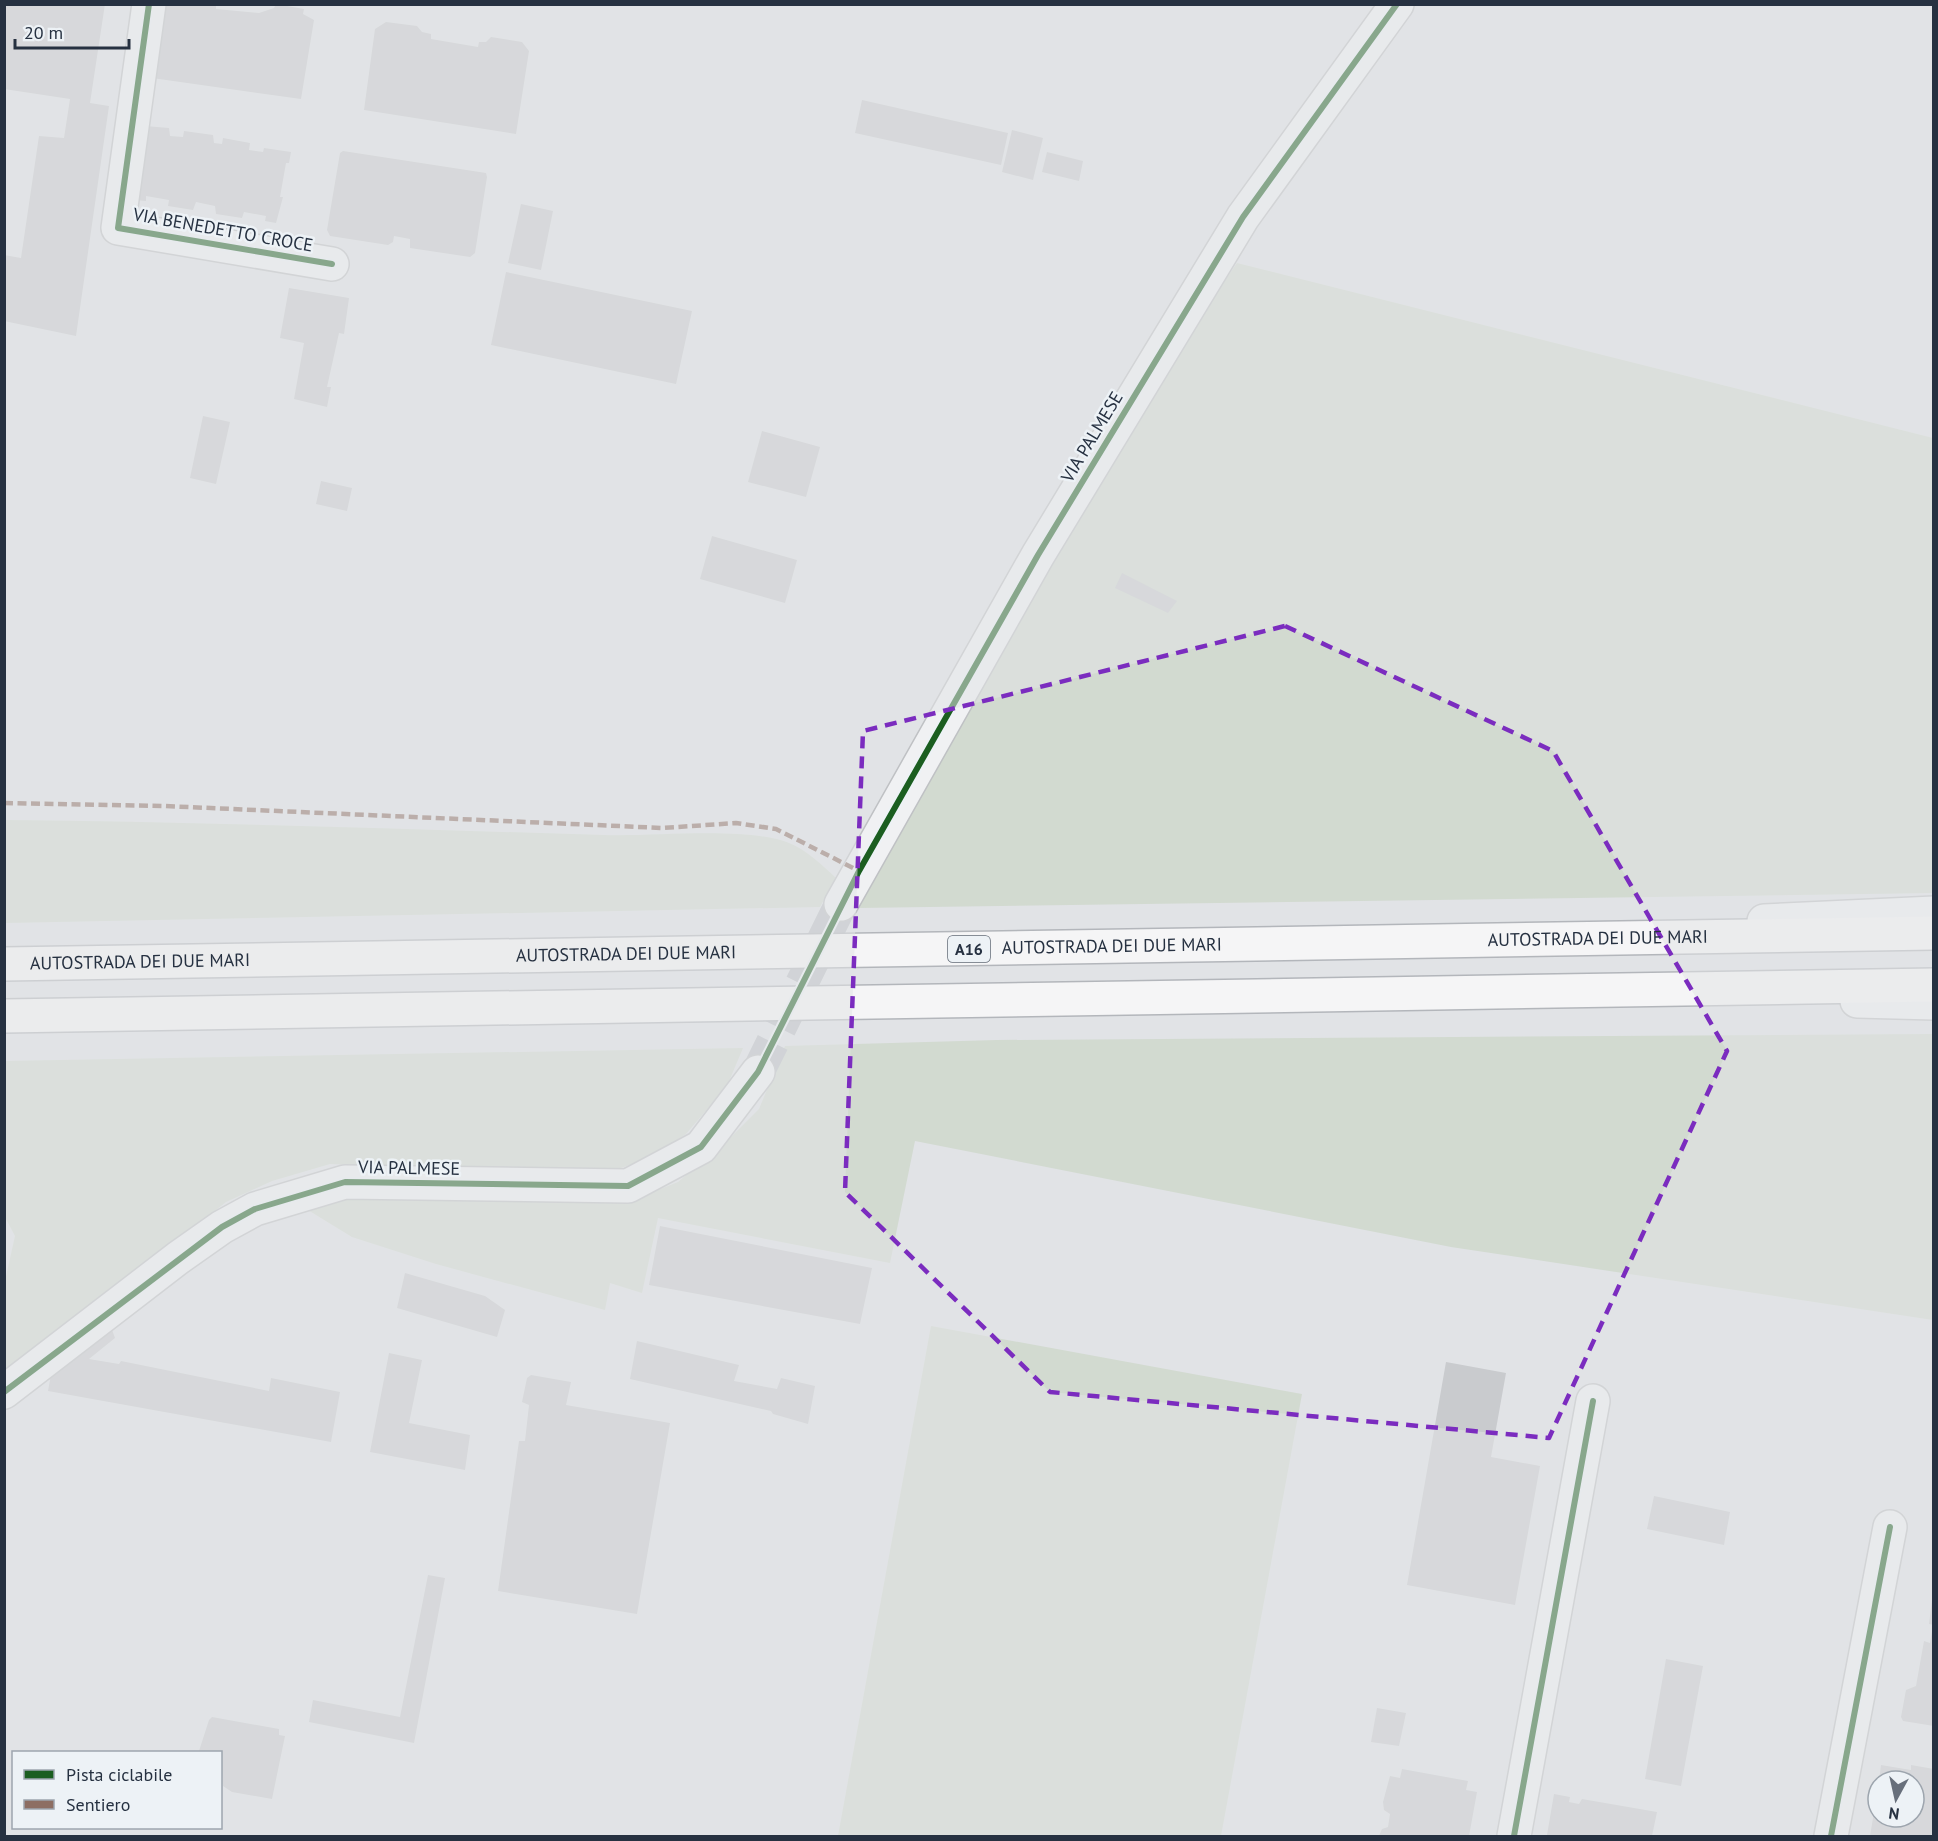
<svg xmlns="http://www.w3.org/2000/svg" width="1938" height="1841" viewBox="0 0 1938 1841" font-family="'PT Sans',sans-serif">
<rect width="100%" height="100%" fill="#e1e3e6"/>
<!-- green -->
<g fill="#d2dad0">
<path d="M 1237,263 L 1933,438 L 1933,893 L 858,908 C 979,690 1094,468 1237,263 Z"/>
<path d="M 4,820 C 204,822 404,829 604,835 C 653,837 747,826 789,843 C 807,850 823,866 836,878 L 820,907 L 5,923 Z"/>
<polygon points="1933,1034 1933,1320 1451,1247 915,1141 890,1263 658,1218 642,1293 610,1283 605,1310 436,1264 352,1237 303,1207 348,1193 638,1198 678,1182 730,1138 759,1109 785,1046 997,1040"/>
<polygon points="743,1048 727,1086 686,1134 649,1158 604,1174 330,1164 272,1181 226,1202 5,1377 5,1281 15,1236 5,1217 5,1061"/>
<polygon points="931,1326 1302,1394 1221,1836 838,1836"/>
</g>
<!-- building -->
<g fill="#c9cbce">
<polygon points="4,4 105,4 90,103 109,106 76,336 4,321 4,255 21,258 39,136 64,138 70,99 4,89"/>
<polygon points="162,4 216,4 216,9 259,13 274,8 276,4 304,9 303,14 314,20 301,99 152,78"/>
<polygon points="386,22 417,26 422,32 431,34 431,39 478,47 479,42 486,42 491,37 522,42 529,51 516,134 364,110 375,29"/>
<polygon points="862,100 1008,133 1001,165 855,133"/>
<polygon points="145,126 169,128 170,136 183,137 184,131 213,135 214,143 222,144 223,138 250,143 249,150 263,152 264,148 291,152 289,163 286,163 280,197 283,197 276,223 265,221 266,216 244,212 242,218 216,214 215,206 196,202 193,210 168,206 169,200 146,196 146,201 135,200"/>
<polygon points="1012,130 1043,138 1033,180 1002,172"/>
<polygon points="343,151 486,173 487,177 475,253 470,257 410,248 410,239 394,236 393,242 388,245 330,236 327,230 340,153"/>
<polygon points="1047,152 1083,161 1079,181 1042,172"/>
<polygon points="521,204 553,211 541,270 508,263"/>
<polygon points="506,272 692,311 676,384 491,345"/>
<polygon points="289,288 349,298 344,334 339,333 327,387 331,387 327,407 294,399 304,343 280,338"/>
<polygon points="203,416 230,422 216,484 190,478"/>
<polygon points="762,431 820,447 806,497 748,482"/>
<polygon points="321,481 352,488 347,511 316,504"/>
<polygon points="712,536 797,560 785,603 700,579"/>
<polygon points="1122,573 1177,601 1168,613 1115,588"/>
<polygon points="660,1226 872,1268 860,1324 649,1285"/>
<polygon points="405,1273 485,1296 505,1310 497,1337 397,1308"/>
<polygon points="111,1327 115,1338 89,1359 119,1364 121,1361 269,1391 271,1378 340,1392 331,1442 48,1391 52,1369"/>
<polygon points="637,1341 739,1365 734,1381 777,1389 781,1378 815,1386 808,1424 773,1414 771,1411 630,1379"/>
<polygon points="389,1353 422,1360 409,1423 470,1435 465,1470 370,1452"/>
<polygon points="1446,1362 1506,1373 1491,1457 1540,1466 1515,1605 1407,1585"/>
<polygon points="531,1375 571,1382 566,1405 670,1423 637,1614 498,1591 519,1441 525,1441 529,1405 522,1402 527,1378"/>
<polygon points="1654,1496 1730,1512 1724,1545 1647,1529"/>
<polygon points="428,1575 445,1578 414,1743 309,1722 313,1700 400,1717"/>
<polygon points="1932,1600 1934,1600 1934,1625 1929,1624"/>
<polygon points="1932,1631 1934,1631 1934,1726 1903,1721 1901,1717 1906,1690 1916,1686 1924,1641 1930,1643"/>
<polygon points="1666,1659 1703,1666 1681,1786 1645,1779"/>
<polygon points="1377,1708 1406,1713 1399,1746 1371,1742"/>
<polygon points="212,1717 279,1729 279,1735 285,1736 272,1799 232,1792 223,1786 220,1752 199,1751 209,1720"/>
<polygon points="1881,1765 1911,1770 1911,1765 1934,1769 1934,1836 1870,1836 1877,1794 1878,1817 1914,1817 1914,1781 1879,1781"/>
<polygon points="1402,1769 1468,1781 1466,1790 1477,1792 1469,1836 1379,1836 1382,1829 1388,1827 1390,1814 1384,1810 1383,1802 1390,1776 1400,1778"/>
<polygon points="1554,1794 1570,1797 1569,1802 1579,1804 1582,1799 1657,1812 1652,1836 1547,1835"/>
</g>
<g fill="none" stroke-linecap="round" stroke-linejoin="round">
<!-- minor-tunnel -->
<polyline stroke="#bcbfc5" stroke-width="33" stroke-dasharray="33 16" stroke-linecap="butt" points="758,1072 841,904"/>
<!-- minor casing -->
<g stroke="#bfc1c4" stroke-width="36">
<g id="minor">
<polyline points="149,4 118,228 332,264"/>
<polyline points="841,904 1038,555 1243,217 1397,4"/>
<polyline points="1764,921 1934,913"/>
<polyline points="1857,1001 1934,1003"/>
<polyline points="4,1392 178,1258 222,1227 255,1209 345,1182 628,1186 701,1147 758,1072"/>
<polyline points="1514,1836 1593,1401"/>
<polyline points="1831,1836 1890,1527"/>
</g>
</g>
<!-- highway casing -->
<g stroke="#b3b6bb" stroke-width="36">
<g id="highway">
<path id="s1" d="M 4,964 L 1934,933"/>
<polyline points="4,1016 1934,985"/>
</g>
</g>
<!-- minor -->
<use href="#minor" stroke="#f0f1f3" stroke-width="33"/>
<!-- highway -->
<use href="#highway" stroke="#f5f5f6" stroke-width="33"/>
<!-- quiet -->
<polyline stroke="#8d6e63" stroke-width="4.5" stroke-dasharray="9 4.5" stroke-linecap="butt" points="4,803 164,806 663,828 736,823 776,829 859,871"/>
<!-- cycleway casing -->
<g stroke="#edf2f6" stroke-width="10">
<g id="cycleway">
<polyline points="149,4 118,228 332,264"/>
<polyline points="4,1392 222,1227 255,1209 345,1182 628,1186 701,1147 758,1072 859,871 1038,555 1243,217 1397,4"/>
<polyline points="1514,1836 1593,1401"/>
<polyline points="1831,1836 1890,1527"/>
</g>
</g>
<!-- cycleway -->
<use href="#cycleway" stroke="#1b5e20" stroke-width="6"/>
</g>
<!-- marked area -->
<path d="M0 0H1938V1841H0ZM 1285,626 L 1553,751 L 1727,1051 L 1549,1438 L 1050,1392 L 845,1192 L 863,731 Z" fill="#e1e3e6" fill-opacity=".55" fill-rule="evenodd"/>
<path fill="none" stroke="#7b2cbf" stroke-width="4.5" stroke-dasharray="12 8" stroke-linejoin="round" d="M 1285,626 L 1553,751 L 1727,1051 L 1549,1438 L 1050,1392 L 845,1192 L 863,731 Z"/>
<g text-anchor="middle" stroke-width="5" stroke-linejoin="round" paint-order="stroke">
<!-- shield labels -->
<rect fill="#edf2f6" stroke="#626b77" stroke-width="1.5" x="948" y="936" width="42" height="26" rx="4.5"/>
<g font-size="16" font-weight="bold" fill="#263141">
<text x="969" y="955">A16</text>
</g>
<!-- street labels -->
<g font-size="18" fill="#263141" stroke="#edf2f6">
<text transform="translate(223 230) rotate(10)" y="6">VIA BENEDETTO CROCE</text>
<text transform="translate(1092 437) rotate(-59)" y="6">VIA PALMESE</text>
<text dy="6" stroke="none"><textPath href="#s1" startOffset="1594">AUTOSTRADA DEI DUE MARI</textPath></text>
<text dy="6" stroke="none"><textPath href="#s1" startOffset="1108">AUTOSTRADA DEI DUE MARI</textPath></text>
<text dy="6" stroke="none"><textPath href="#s1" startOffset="622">AUTOSTRADA DEI DUE MARI</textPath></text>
<text dy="6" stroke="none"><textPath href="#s1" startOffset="136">AUTOSTRADA DEI DUE MARI</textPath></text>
<text transform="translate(409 1168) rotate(1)" y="6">VIA PALMESE</text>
</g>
</g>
<!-- border -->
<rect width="1938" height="1841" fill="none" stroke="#263141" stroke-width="12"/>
<!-- legend -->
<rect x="12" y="1751" width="210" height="78" fill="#edf2f6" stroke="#9da5ae" stroke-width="1.5"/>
<rect x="24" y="1770" width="30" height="9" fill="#1b5e20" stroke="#9da5ae" stroke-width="1.5"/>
<text x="66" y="1781" font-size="18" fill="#263141">Pista ciclabile</text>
<rect x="24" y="1800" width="30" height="9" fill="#8d6e63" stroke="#9da5ae" stroke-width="1.5"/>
<text x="66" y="1811" font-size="18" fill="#263141">Sentiero</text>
<!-- north arrow -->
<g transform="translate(1896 1799) rotate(188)"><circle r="28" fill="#edf2f6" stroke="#9da5ae" stroke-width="1.5"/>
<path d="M0-4.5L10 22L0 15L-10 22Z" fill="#676f7b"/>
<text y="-9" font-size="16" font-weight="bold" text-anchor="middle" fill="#263141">N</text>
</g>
<!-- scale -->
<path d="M15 39v9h114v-9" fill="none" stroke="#263141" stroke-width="3"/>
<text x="24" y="39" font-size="18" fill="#263141" stroke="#edf2f6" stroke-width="4.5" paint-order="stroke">20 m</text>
</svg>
